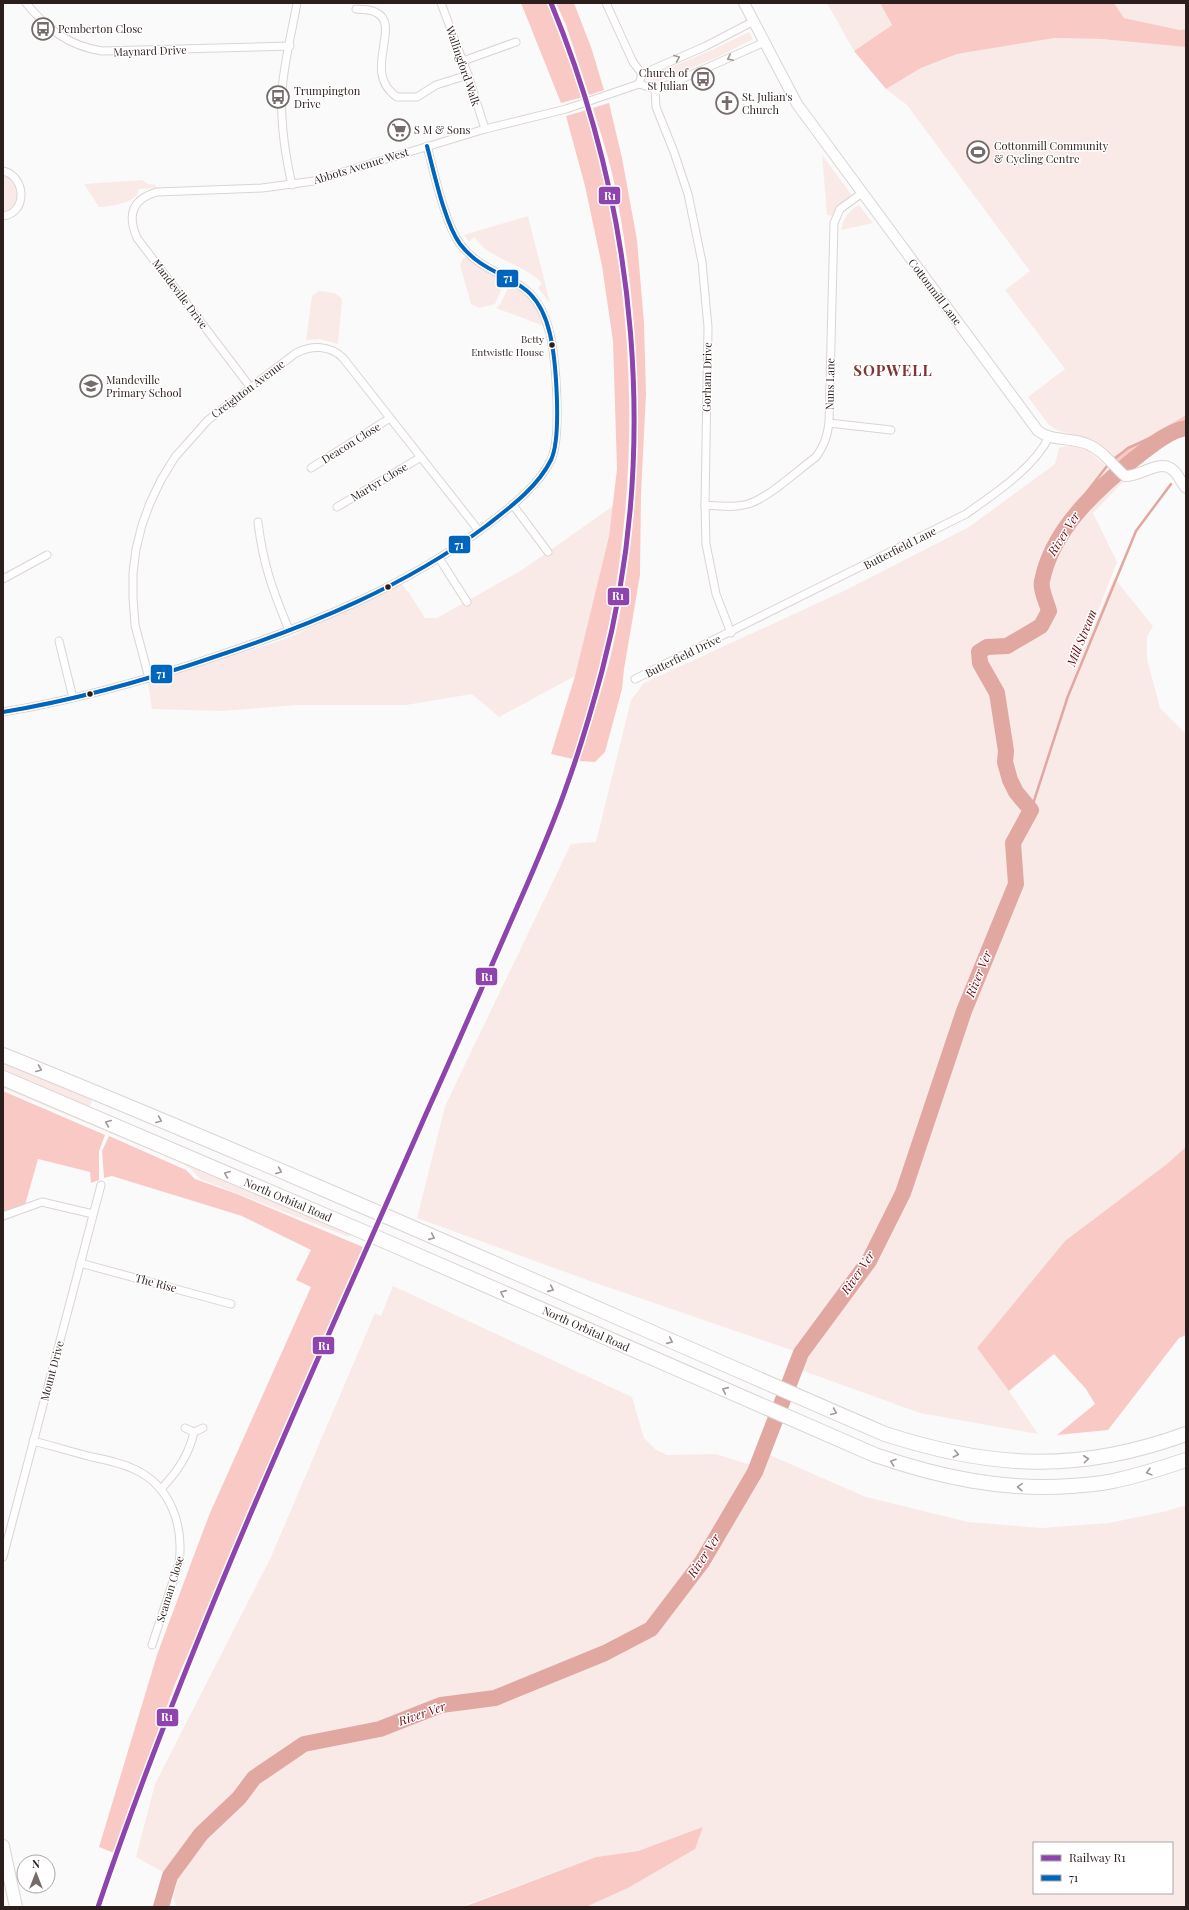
<svg xmlns="http://www.w3.org/2000/svg" width="1189" height="1910" viewBox="0 0 1189 1910" font-family="'Playfair Display',serif">
<rect width="100%" height="100%" fill="#fafafa"/>
<!-- green -->
<g fill="#f9eae7" fill-rule="evenodd">
<polygon points="827,3 880,3 892,25 854,51"/>
<polygon points="1114,3 1186,3 1186,29 1180,30 1124,18"/>
<polygon points="749,32 753,39 718,57 654,83 651,81 652,75 712,50"/>
<polygon points="1055,38 1101,39 1186,47 1186,415 1113,457 1105,450 1081,437 1057,430 1049,425 1028,397 1065,369 1005,290 1030,271 907,105 886,89 921,68 957,54"/>
<path d="M 822,155 L 851,194 C 849,202 837,207 833,216 L 827,215 Z"/>
<path d="M 3,175 C 21,182 22,206 3,213 Z"/>
<path d="M 142,180 L 148,184 L 156,185 L 156,188 L 139,189 C 137,203 114,205 103,207 L 99,207 L 84,184 Z"/>
<path d="M 859,205 L 873,223 L 841,230 C 843,218 849,211 859,205 Z"/>
<path d="M 528,216 L 550,303 L 538,288 L 542,283 C 527,268 507,263 490,252 C 484,249 479,243 474,237 L 469,242 L 464,235 Z"/>
<polygon points="467,257 482,269 505,281 495,304 479,308 471,304 460,265 463,258"/>
<polygon points="512,284 533,301 544,326 496,308 501,303 509,286"/>
<polygon points="319,291 335,293 342,299 338,344 320,339 306,340 312,296"/>
<polygon points="1070,445 1089,451 1123,482 1093,513 1117,562 1077,666 1114,578 1153,626 1147,637 1147,659 1160,708 1186,734 1186,1147 977,1348 1009,1391 1038,1434 920,1413 798,1369 800,1353 590,1281 417,1218 445,1106 571,844 596,842 631,700 644,683 844,591 969,527 1055,464 1059,448"/>
<polygon points="613,506 609,536 575,676 499,717 472,694 406,705 297,705 222,711 152,709 148,683 288,638 402,584 407,592 408,591 425,618 437,618 522,570"/>
<polygon points="3,1059 94,1096 89,1108 3,1073"/>
<polygon points="3,1084 351,1233 349,1237 200,1179 191,1169 181,1163 3,1088"/>
<path d="M 393,1286 L 632,1397 L 644,1438 L 655,1449 L 667,1455 L 716,1454 L 757,1467 L 763,1452 L 866,1497 L 968,1522 L 1042,1528 L 1109,1523 L 1167,1511 L 1186,1505 L 1186,1907 L 586,1907 L 628,1888 L 694,1849 L 703,1828 L 638,1851 L 596,1857 L 466,1905 L 467,1907 L 177,1907 L 173,1898 L 182,1860 L 170,1876 L 136,1857 L 155,1784 L 271,1557 L 375,1313 L 381,1316 ZM 1034,1843 L 1172,1843 L 1172,1893 L 1034,1893 Z"/>
</g>
<!-- forest -->
<g fill="#f9cac5">
<polygon points="521,3 547,3 583,97 561,103"/>
<polygon points="556,3 574,3 592,50 604,90 589,95 566,25"/>
<polygon points="880,3 1114,3 1124,18 1180,30 1186,29 1186,47 1101,39 1055,38 957,54 921,68 886,89 854,51 892,25"/>
<path d="M 609,103 L 622,158 L 637,240 L 644,323 L 646,394 L 641,493 L 640,575 L 624,669 L 622,689 L 605,752 L 595,762 L 579,761 C 590,727 601,693 610,659 C 647,507 645,335 614,182 C 609,157 600,132 593,108 Z"/>
<path d="M 587,110 C 646,326 645,546 573,759 L 551,754 L 575,676 L 609,536 L 617,469 L 613,341 L 602,266 L 585,186 L 566,116 Z"/>
<path d="M 1186,415 L 1186,431 C 1175,433 1164,440 1154,446 C 1144,452 1135,465 1123,466 L 1113,457 Z"/>
<polygon points="3,1091 105,1135 99,1151 99,1180 91,1183 90,1172 38,1159 25,1205 3,1213"/>
<polygon points="109,1136 186,1170 195,1179 237,1194 363,1247 175,1684 114,1853 99,1847 157,1655 194,1555 210,1513 311,1287 296,1280 311,1250 242,1216 112,1176 104,1178 102,1151"/>
<polygon points="1186,1147 1186,1335 1179,1338 1108,1430 1057,1435 1095,1404 1086,1389 1054,1354 1009,1391 977,1348 1065,1241 1167,1164"/>
<polygon points="703,1827 695,1849 628,1888 586,1907 467,1907 466,1906 596,1857 638,1851"/>
</g>
<g fill="none" stroke-linecap="round" stroke-linejoin="round">
<!-- stream -->
<g stroke="#e1a7a1" stroke-width="2.5">
<polyline points="1113,460 1128,448 1186,422"/>
<polyline points="1079,511 1086,493 1107,466"/>
<polyline points="1031,810 1068,696 1136,531 1171,484"/>
</g>
<!-- river -->
<path stroke="#e1a7a1" stroke-width="16" d="M 161,1907 L 170,1876 L 201,1834 L 239,1798 L 254,1778 L 304,1744 L 380,1729 L 441,1705 L 495,1698 L 605,1653 L 651,1629 L 702,1562 L 755,1472 L 801,1353 L 869,1261 L 903,1193 L 964,1011 L 1016,884 L 1013,843 L 1031,810 L 1016,792 L 1010,780 L 1005,762 L 1006,751 L 997,693 L 980,663 L 979,652 L 987,647 L 1007,646 L 1041,626 L 1049,611 C 1047,603 1040,589 1042,581 C 1052,530 1095,491 1134,459 C 1150,447 1166,432 1186,428"/>
<!-- street casing -->
<g stroke="#dcd4d3" stroke-width="9">
<g id="street">
<path d="M 26,3 C 47,29 69,46 102,51 L 290,46"/>
<polyline points="441,3 468,75 485,129"/>
<polyline points="606,3 633,62 642,74"/>
<path d="M 356,9 C 362,10 369,9 375,12 C 404,24 360,72 397,97 L 417,97 L 436,85 L 468,75"/>
<polyline points="463,61 516,42"/>
<polyline points="639,84 655,89 668,85 765,42"/>
<polyline points="639,84 642,74 706,46 754,21"/>
<polyline points="655,89 656,107 674,152 688,194 702,262 708,327 705,505 706,544 716,594 731,633"/>
<path d="M 3,171 C 26,176 28,213 3,216"/>
<path d="M 292,185 C 285,154 280,123 282,91 C 284,62 292,31 297,3"/>
<path d="M 251,388 L 137,238 C 127,215 132,199 157,192 L 262,188 L 314,181 L 485,129 L 566,109 L 639,84"/>
<polyline points="829,423 891,430"/>
<polyline points="311,468 390,418"/>
<polyline points="513,505 548,552"/>
<path d="M 705,505 C 718,506 734,508 748,504 C 767,499 798,470 816,457 C 824,446 827,437 829,423 L 834,223 L 840,209 L 862,193"/>
<polyline points="337,507 421,457"/>
<path d="M 258,522 C 263,565 273,591 289,630"/>
<polyline points="439,558 467,602"/>
<polyline points="3,579 47,555"/>
<polyline points="59,641 73,698"/>
<path d="M 149,678 L 135,625 L 133,597 L 133,573 L 136,549 L 142,525 L 150,503 L 161,480 L 175,457 L 208,420 L 296,353 C 312,345 330,345 343,358 L 479,531"/>
<path d="M 635,679 L 966,514 C 994,494 1033,469 1049,437"/>
<path d="M 3,712 C 76,700 147,680 217,656 C 311,625 406,586 486,526 C 509,508 537,488 551,460 C 562,437 556,360 550,334 C 535,269 493,286 460,244 C 445,224 434,172 427,146"/>
<polyline points="3,1216 42,1202 93,1214"/>
<polyline points="80,1263 231,1304"/>
<polyline points="194,1432 203,1428"/>
<path d="M 33,1441 C 53,1446 72,1452 92,1457 C 107,1460 122,1463 136,1470 C 171,1487 184,1526 179,1563 L 152,1645"/>
<path d="M 161,1489 C 177,1472 189,1455 194,1432 L 185,1428"/>
<polyline points="3,1557 101,1185"/>
</g>
</g>
<!-- secondary casing -->
<g stroke="#dcd4d3" stroke-width="12">
<path id="secondary" d="M 744,3 L 797,104 L 1038,431 C 1053,442 1071,437 1087,444 C 1103,450 1112,465 1125,476 C 1140,477 1160,458 1173,470 C 1178,474 1181,482 1186,488"/>
</g>
<!-- primary casing -->
<g stroke="#dcd4d3" stroke-width="14">
<polyline id="primary" points="3,1846 16,1907"/>
</g>
<!-- highway casing -->
<g stroke="#dcd4d3" stroke-width="16">
<g id="highway">
<path d="M 3,1055 C 300,1175 591,1307 885,1434 C 993,1469 1079,1473 1186,1434"/>
<path d="M 3,1078 L 387,1242 L 875,1455 C 939,1477 1003,1491 1071,1486 C 1085,1485 1100,1484 1113,1481 C 1138,1476 1162,1468 1186,1460"/>
</g>
</g>
<!-- street -->
<use href="#street" stroke="#fefefe" stroke-width="7"/>
<!-- secondary -->
<use href="#secondary" stroke="#fefefe" stroke-width="10"/>
<!-- primary -->
<use href="#primary" stroke="#fefefe" stroke-width="12"/>
<!-- highway -->
<use href="#highway" stroke="#fefefe" stroke-width="14"/>
<!-- bus-1 casing -->
<g stroke="#fff" stroke-width="7">
<path id="bus-1" d="M 3,712 C 76,700 147,680 217,656 C 311,625 406,586 486,526 C 509,508 537,488 551,460 C 562,437 556,360 550,334 C 535,269 493,286 460,244 C 445,224 434,172 427,146"/>
</g>
<!-- bus-1 -->
<use href="#bus-1" stroke="#0065bd" stroke-width="4"/>
<!-- rail-1 casing -->
<g stroke="#fff" stroke-width="8">
<path id="rail-1" d="M 98,1907 C 190,1636 311,1376 426,1114 C 454,1052 481,990 508,928 C 529,880 551,832 568,782 C 581,746 592,708 602,671 C 660,452 637,211 551,3"/>
</g>
<!-- rail-1 -->
<use href="#rail-1" stroke="#8e44ad" stroke-width="5"/>
</g>
<!-- one-way arrows -->
<defs><path id="oneway-chevron" d="M-2-3.5L2.5 0L-2 3.5" fill="none" stroke-width="1.6" stroke-linecap="round" stroke-linejoin="round"/></defs>
<g stroke="#a09998">
<use href="#oneway-chevron" transform="translate(677 58) rotate(-23)"/>
<use href="#oneway-chevron" transform="translate(730 58) rotate(154)"/>
<use href="#oneway-chevron" transform="translate(39 1069) rotate(22)"/>
<use href="#oneway-chevron" transform="translate(159 1120) rotate(23)"/>
<use href="#oneway-chevron" transform="translate(108 1123) rotate(-157)"/>
<use href="#oneway-chevron" transform="translate(279 1171) rotate(23)"/>
<use href="#oneway-chevron" transform="translate(227 1174) rotate(-157)"/>
<use href="#oneway-chevron" transform="translate(432 1237) rotate(24)"/>
<use href="#oneway-chevron" transform="translate(551 1289) rotate(24)"/>
<use href="#oneway-chevron" transform="translate(503 1293) rotate(-156)"/>
<use href="#oneway-chevron" transform="translate(670 1341) rotate(24)"/>
<use href="#oneway-chevron" transform="translate(725 1390) rotate(-156)"/>
<use href="#oneway-chevron" transform="translate(834 1412) rotate(23)"/>
<use href="#oneway-chevron" transform="translate(956 1454) rotate(11)"/>
<use href="#oneway-chevron" transform="translate(1086 1459) rotate(-6)"/>
<use href="#oneway-chevron" transform="translate(893 1462) rotate(-161)"/>
<use href="#oneway-chevron" transform="translate(1149 1472) rotate(165)"/>
<use href="#oneway-chevron" transform="translate(1020 1487) rotate(-177)"/>
</g>
<!-- icons -->
<defs>
<g id="bus-ring" transform="scale(1.15)"><circle r="9.5" fill="#fff" stroke="#746b6a" stroke-width="1.5"/><path d="M-5-6H5V4H4V6H2V4H-2V6H-4V4H-5ZM-3.5-4V0h7V-4ZM-3.5 1.2v1.5H-2V1.2ZM2 1.2v1.5H3.5V1.2Z" fill="#746b6a"/></g>
<g id="church-ring" transform="scale(1.15)"><circle r="9.5" fill="#fff" stroke="#746b6a" stroke-width="1.5"/><path d="M-1.2-6h2.4v3.5h3.3v2.4h-3.3V6h-2.4V-.1h-3.3v-2.4h3.3Z" fill="#746b6a"/></g>
<g id="supermarket-ring" transform="scale(1.15)"><circle r="9.5" fill="#fff" stroke="#746b6a" stroke-width="1.5"/><path d="M-6-5.5h2.5l.6 2H6L4.5 2H-2.5L-4.4-4H-6ZM-1.5 3.2a1.3 1.3 0 1 0 .1 0ZM3 3.2a1.3 1.3 0 1 0 .1 0Z" fill="#746b6a"/></g>
<g id="stadium-ring" transform="scale(1.15)"><circle r="9.5" fill="#fff" stroke="#746b6a" stroke-width="1.5"/><path d="M0-5a6.5 5 0 1 0 0 10a6.5 5 0 1 0 0-10ZM-3.5-1.8h7v3.6h-7Z" fill="#746b6a"/></g>
<g id="school-ring" transform="scale(1.15)"><circle r="9.5" fill="#fff" stroke="#746b6a" stroke-width="1.5"/><path d="M0-5L7-2L0 1L-7-2ZM-4 1L0 2.5L4 1V4Q0 6-4 4Z" fill="#746b6a"/></g>
</defs>
<g fill-rule="evenodd">
<use href="#bus-ring" x="43" y="29"/>
<use href="#bus-ring" x="703" y="79"/>
<use href="#bus-ring" x="278" y="97"/>
<use href="#church-ring" x="727" y="103"/>
<use href="#supermarket-ring" x="399" y="130"/>
<use href="#stadium-ring" x="978" y="152"/>
<use href="#school-ring" x="91" y="386"/>
</g>
<!-- markers -->
<g fill="#2c1e1c" stroke="#fff" stroke-width="1.5">
<circle cx="552" cy="345" r="3.5"/>
<circle cx="388" cy="587" r="3.5"/>
<circle cx="90" cy="694" r="3.5"/>
</g>
<g text-anchor="middle" stroke-width="3" stroke-linejoin="round" paint-order="stroke">
<!-- bus labels -->
<g font-size="10" fill="#2c1e1c" stroke="#fff" text-anchor="end">
<text x="544" y="343">Betty<tspan x="544" dy="13">Entwistle House</tspan></text>
</g>
<!-- poi labels -->
<g font-size="11" fill="#2c1e1c" stroke="#fff" text-anchor="start">
<text x="58" y="33">Pemberton Close</text>
<text x="688" y="77" text-anchor="end">Church of<tspan x="688" dy="13">St Julian</tspan></text>
<text x="294" y="95">Trumpington<tspan x="294" dy="13">Drive</tspan></text>
<text x="742" y="101">St. Julian's<tspan x="742" dy="13">Church</tspan></text>
<text x="414" y="134">S M &amp; Sons</text>
<text x="994" y="150">Cottonmill Community<tspan x="994" dy="13">&amp; Cycling Centre</tspan></text>
<text x="106" y="384">Mandeville<tspan x="106" dy="13">Primary School</tspan></text>
</g>
<!-- street labels -->
<g font-size="11" fill="#2c1e1c" stroke="#fff">
<text transform="translate(150 51) rotate(-2)" y="4">Maynard Drive</text>
<text transform="translate(463 66) rotate(71)" y="4">Wallingford Walk</text>
<text transform="translate(361 166) rotate(-17)" y="4">Abbots Avenue West</text>
<text transform="translate(935 292) rotate(53)" y="4">Cottonmill Lane</text>
<text transform="translate(180 294) rotate(53)" y="4">Mandeville Drive</text>
<text transform="translate(707 377) rotate(-89)" y="4">Gorham Drive</text>
<text transform="translate(830 384) rotate(-89)" y="4">Nuns Lane</text>
<text transform="translate(248 389) rotate(-37)" y="4">Creighton Avenue</text>
<text transform="translate(351 443) rotate(-32)" y="4">Deacon Close</text>
<text transform="translate(379 482) rotate(-31)" y="4">Martyr Close</text>
<text transform="translate(900 548) rotate(-27)" y="4">Butterfield Lane</text>
<text transform="translate(683 656) rotate(-26)" y="4">Butterfield Drive</text>
<text transform="translate(288 1200) rotate(23)" y="4">North Orbital Road</text>
<text transform="translate(156 1283) rotate(15)" y="4">The Rise</text>
<text transform="translate(586 1329) rotate(24)" y="4">North Orbital Road</text>
<text transform="translate(52 1371) rotate(-75)" y="4">Mount Drive</text>
<text transform="translate(170 1589) rotate(-73)" y="4">Seaman Close</text>
</g>
<!-- water labels -->
<g font-size="12" font-style="italic" fill="#680007" stroke="#fff">
<text transform="translate(1064 534) rotate(-58)" y="4">River Ver</text>
<text transform="translate(1082 638) rotate(-68)" y="4">Mill Stream</text>
<text transform="translate(979 974) rotate(-68)" y="4">River Ver</text>
<text transform="translate(858 1273) rotate(-56)" y="4">River Ver</text>
<text transform="translate(704 1556) rotate(-57)" y="4">River Ver</text>
<text transform="translate(422 1714) rotate(-19)" y="4">River Ver</text>
</g>
<!-- district labels -->
<g font-size="15" font-weight="bold" letter-spacing="1" fill="#7e3732" stroke="#fff">
<text x="893" y="376">SOPWELL</text>
</g>
</g>
<g stroke="#fff" stroke-width="1.5">
<rect x="598" y="186" width="23" height="19" rx="4" fill="#8e44ad"/>
<rect x="496" y="269" width="23" height="19" rx="4" fill="#0065bd"/>
<rect x="448" y="535" width="23" height="19" rx="4" fill="#0065bd"/>
<rect x="607" y="587" width="23" height="19" rx="4" fill="#8e44ad"/>
<rect x="150" y="664" width="23" height="20" rx="4" fill="#0065bd"/>
<rect x="475" y="967" width="23" height="19" rx="4" fill="#8e44ad"/>
<rect x="312" y="1336" width="23" height="19" rx="4" fill="#8e44ad"/>
<rect x="156" y="1708" width="23" height="19" rx="4" fill="#8e44ad"/>
</g>
<g font-size="11" text-anchor="middle" font-weight="bold" fill="#fff">
<text x="610" y="200">R1</text>
<text x="508" y="282">71</text>
<text x="459" y="549">71</text>
<text x="618" y="600">R1</text>
<text x="161" y="678">71</text>
<text x="487" y="981">R1</text>
<text x="324" y="1350">R1</text>
<text x="167" y="1721">R1</text>
</g>
<!-- border -->
<rect width="1189" height="1910" fill="none" stroke="#2c1e1c" stroke-width="8"/>
<!-- legend -->
<rect x="1033" y="1842" width="140" height="52" fill="#ffffff" stroke="#aba5a4"/>
<rect x="1041" y="1855" width="20" height="6" fill="#8e44ad" stroke="#aba5a4"/>
<text x="1069" y="1862" font-size="12" fill="#2c1e1c">Railway R1</text>
<rect x="1041" y="1875" width="20" height="6" fill="#0065bd" stroke="#aba5a4"/>
<text x="1069" y="1882" font-size="12" fill="#2c1e1c">71</text>
<!-- north arrow -->
<g transform="translate(36 1874)"><circle r="19" fill="#ffffff" stroke="#aba5a4"/>
<path d="M0-3L7 15L0 10L-7 15Z" fill="#746b6a"/>
<text y="-6" font-size="11" font-weight="bold" text-anchor="middle" fill="#2c1e1c">N</text>
</g>
</svg>
